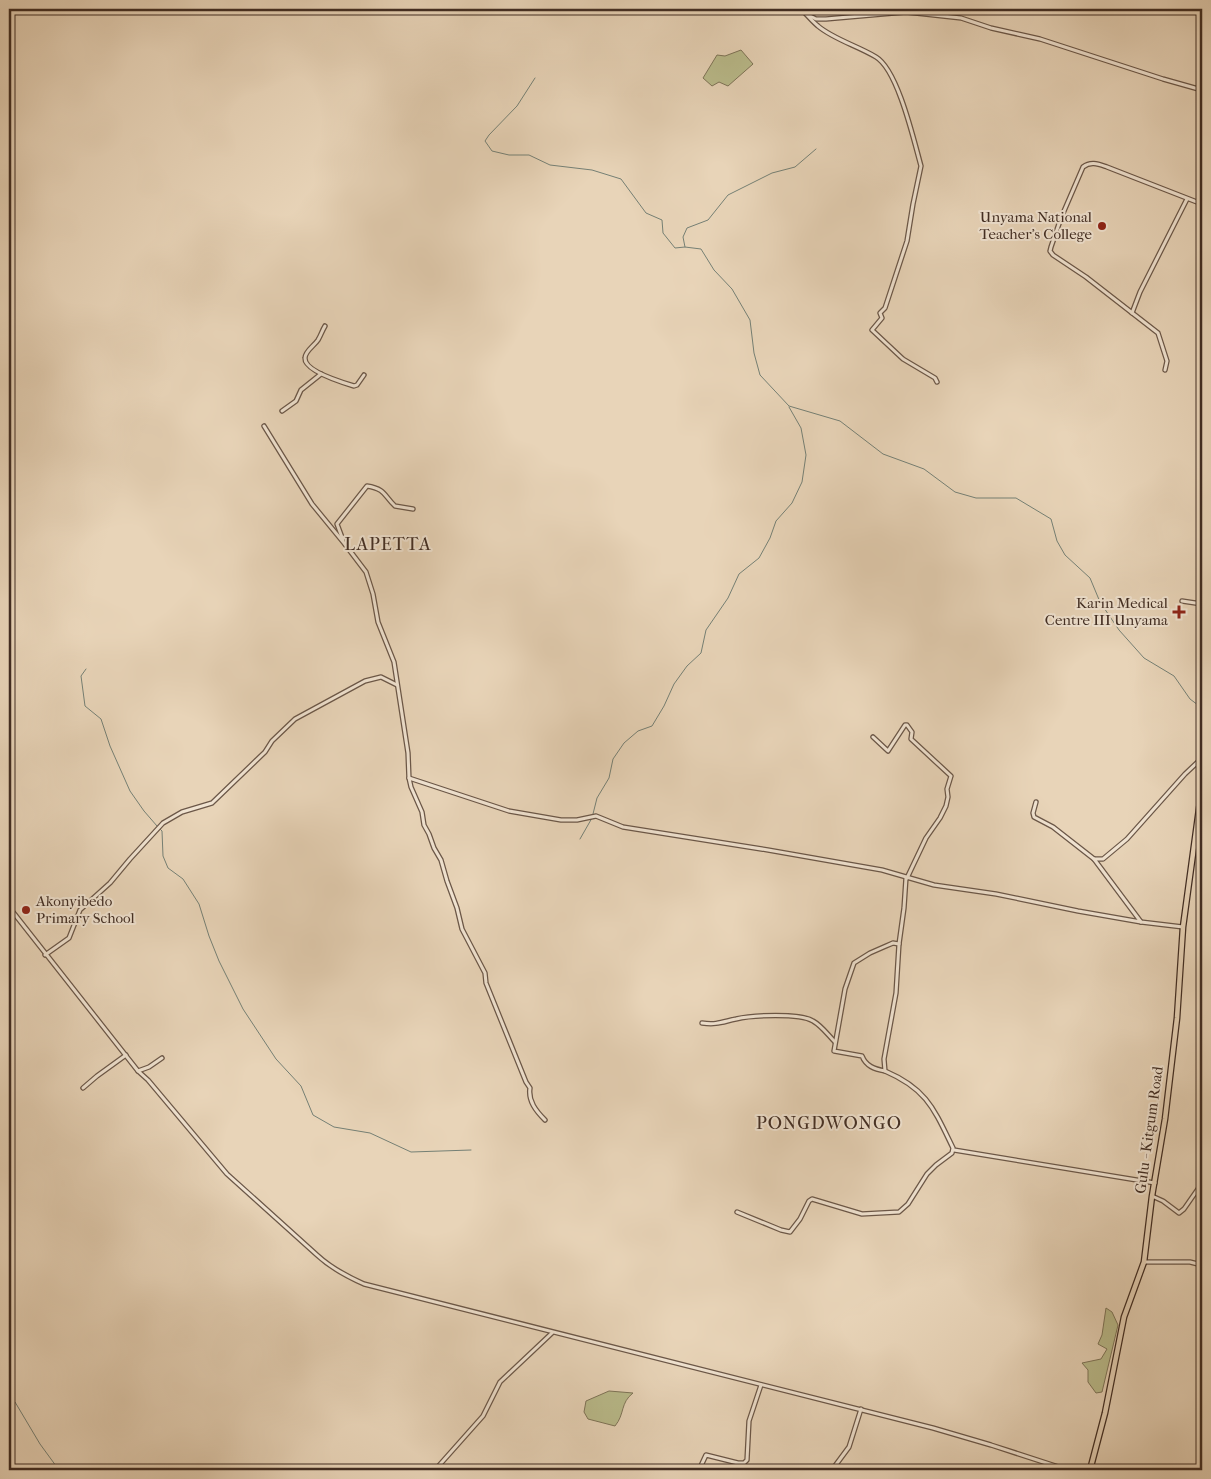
<svg xmlns="http://www.w3.org/2000/svg" width="1211" height="1479" viewBox="0 0 1211 1479" font-family="'IM FELL French Canon',serif">
<rect width="100%" height="100%" fill="#e8d4b8"/>
<filter id="stains"><feTurbulence type="fractalNoise" baseFrequency=".004" numOctaves="4"/><feColorMatrix values="0 0 0 0 .2 0 0 0 0 .09 0 0 0 0 .02 0 0 0 .5 -.17"/></filter>
<radialGradient id="worn" r=".72"><stop offset=".6" stop-color="#630" stop-opacity="0"/><stop offset="1" stop-color="#630" stop-opacity=".3"/></radialGradient>
<!-- green -->
<g fill="#babc8c" stroke="#7e7458">
<polygon points="741,50 753,64 728,86 719,82 712,86 703,78 717,55 725,56"/>
<polygon points="1106,1308 1112,1312 1118,1325 1102,1392 1096,1393 1088,1382 1088,1370 1082,1363 1101,1359 1107,1349 1098,1344 1102,1335"/>
<path d="M 609,1391 L 633,1393 C 620,1403 625,1414 615,1426 L 588,1419 L 584,1412 L 586,1401 Z"/>
</g>
<g fill="none" stroke-linecap="round" stroke-linejoin="round">
<!-- stream -->
<g stroke="#758075" stroke-width="1">
<polyline points="535,78 517,106 489,135 485,141 492,151 509,155 529,155 550,165 592,170 621,179 646,213 662,220 663,233 675,248 685,247 701,249 714,270 732,289 750,320 754,353 760,375 789,406 840,421 883,454 924,469 955,492 976,498 1016,498 1051,519 1057,541 1065,555 1090,578 1100,602 1119,630 1144,658 1174,676 1190,699 1202,708"/>
<polyline points="685,247 683,237 687,228 708,220 728,195 772,173 795,167 816,149"/>
<polyline points="86,669 81,676 85,706 101,719 110,746 130,791 144,811 157,826"/>
<polyline points="593,814 597,798 609,778 613,759 624,743 638,731 652,726 664,706 674,684 687,666 701,653 706,630 728,598 739,574 759,558 770,538 776,521 792,503 802,482 806,455 801,428 789,407"/>
<polyline points="160,829 162,831 163,856 168,868 183,879 199,904 209,936 219,961 243,1009 276,1059 301,1086 313,1115 334,1127 370,1133 411,1152 471,1150"/>
<polyline points="580,839 592,818"/>
<polyline points="9,1397 15,1402 40,1444 59,1470"/>
</g>
<!-- street casing -->
<g stroke="#6b5748" stroke-width="5.5">
<g id="street">
<path d="M 804,12 C 809,17 813,22 818,26 C 833,39 858,46 876,57 C 898,70 914,141 921,166 L 913,204 L 907,241 L 885,308 L 880,313 L 882,318 L 872,330 L 903,359 L 935,378 L 937,382"/>
<polyline points="810,16 816,19 826,19 906,12 961,18 991,28 1040,39 1163,79 1202,90"/>
<polyline points="1132,313 1140,292 1187,199"/>
<path d="M 325,326 C 322,331 321,335 318,340 C 314,346 305,351 305,358 C 304,371 344,383 354,386 L 357,385 L 364,375"/>
<path d="M 1165,370 L 1167,361 L 1158,333 L 1086,277 L 1053,255 L 1050,251 L 1051,247 L 1061,218 L 1083,167 C 1091,161 1098,164 1107,167 L 1202,204"/>
<polyline points="282,411 296,401 301,390 321,374"/>
<path d="M 264,426 L 312,504 L 344,543 L 366,572 L 373,594 L 378,622 L 394,662 L 408,753 L 409,778 L 411,787 L 422,812 L 424,825 L 429,834 L 434,848 L 441,860 L 447,881 L 457,908 L 462,929 L 485,973 L 486,983 L 526,1082 L 530,1088 C 528,1101 536,1111 545,1120"/>
<path d="M 343,540 L 337,524 L 367,486 C 386,489 384,496 395,506 L 413,509"/>
<polyline points="1182,601 1202,604"/>
<polyline points="873,737 888,751 905,725 907,725 912,732 911,739 951,776 947,789 948,797 946,806 940,818 926,838 907,878"/>
<polyline points="409,778 509,811 561,820 577,820 596,816 623,827 768,850 882,870 934,885 996,894 1078,911 1141,922 1183,927"/>
<polyline points="1036,802 1033,813 1034,817 1053,827 1094,859 1141,922"/>
<polyline points="1094,859 1103,859 1127,839 1185,774 1202,758"/>
<path d="M 9,907 L 138,1071 L 148,1080 L 227,1174 L 317,1255 C 331,1268 346,1276 364,1284 L 933,1428 L 991,1445 L 1068,1470"/>
<polyline points="45,955 69,938 80,910 110,883 130,859 163,823 182,812 212,803 265,752 272,741 295,719 365,681 381,677 397,685"/>
<path d="M 702,1023 C 717,1025 722,1022 736,1019 C 752,1015 800,1013 813,1021 C 822,1026 828,1035 835,1042"/>
<polyline points="138,1071 149,1067 162,1058"/>
<path d="M 885,1071 C 874,1069 866,1066 862,1056 L 834,1051 L 845,989 L 854,963 L 870,953 L 886,946 L 893,943 L 899,944"/>
<polyline points="83,1088 97,1076 126,1055"/>
<polyline points="954,1150 1155,1183"/>
<polyline points="1152,1196 1163,1201 1179,1213 1184,1209 1200,1186"/>
<path d="M 737,1212 L 781,1230 L 790,1232 L 800,1219 L 809,1201 L 812,1199 L 862,1214 L 899,1212 L 908,1204 L 927,1174 L 936,1165 L 952,1153 L 953,1148 C 934,1109 927,1089 885,1071 L 884,1059 L 896,993 L 899,944 L 904,908 L 906,878"/>
<polyline points="1144,1262 1190,1262 1202,1265"/>
<polyline points="435,1470 483,1416 500,1382 552,1333"/>
<polyline points="699,1470 706,1455 738,1463 744,1463 747,1460 749,1421 761,1385"/>
<polyline points="832,1470 849,1447 861,1409"/>
</g>
</g>
<!-- primary casing -->
<g stroke="#412d23" stroke-width="7">
<polyline id="primary" points="1090,1470 1105,1413 1124,1317 1144,1262 1152,1196 1165,1119 1177,1018 1183,927 1202,787"/>
</g>
<!-- street -->
<use href="#street" stroke="#f0e3d1" stroke-width="3"/>
<!-- primary -->
<use href="#primary" stroke="#e8d4b8" stroke-width="4.5"/>
</g>
<!-- markers -->
<g fill="#8f2418" stroke="#f0e3d1" stroke-width="2">
<circle cx="1102" cy="226" r="5"/>
<path d="M1176.5 604.5h5v5h5v5h-5v5h-5v-5h-5v-5h5z"/>
<circle cx="26" cy="910" r="5"/>
</g>
<g text-anchor="middle" stroke-width="4" stroke-linejoin="round" paint-order="stroke">
<!-- poi labels -->
<g font-size="15" fill="#412d23" stroke="#f0e3d1" text-anchor="end">
<text x="1092" y="222">Unyama National<tspan x="1092" dy="17">Teacher's College</tspan></text>
<text x="1168" y="608">Karin Medical<tspan x="1168" dy="17">Centre III Unyama</tspan></text>
<text x="36" y="906" text-anchor="start">Akonyibedo<tspan x="36" dy="17">Primary School</tspan></text>
</g>
<!-- street labels -->
<g font-size="15" fill="#412d23" stroke="#f0e3d1">
<text transform="translate(1149 1130) rotate(-82)" y="5">Gulu - Kitgum Road</text>
</g>
<!-- quarter labels -->
<g font-size="18" letter-spacing="1" fill="#412d23" stroke="#f0e3d1">
<text x="388" y="550">LAPETTA</text>
<text x="829" y="1129">PONGDWONGO</text>
</g>
</g>
<!-- margin -->
<rect width="1211" height="1479" fill="none" stroke="#e8d4b8" stroke-width="30"/>
<rect x="10" y="10" width="1191" height="1459" fill="none" stroke="#412d23" stroke-width="2.5"/>
<rect x="15" y="15" width="1181" height="1449" fill="none" stroke="#412d23"/>
<rect width="100%" height="100%" filter="url(#stains)"/>
<rect width="100%" height="100%" fill="url(#worn)"/>
</svg>
